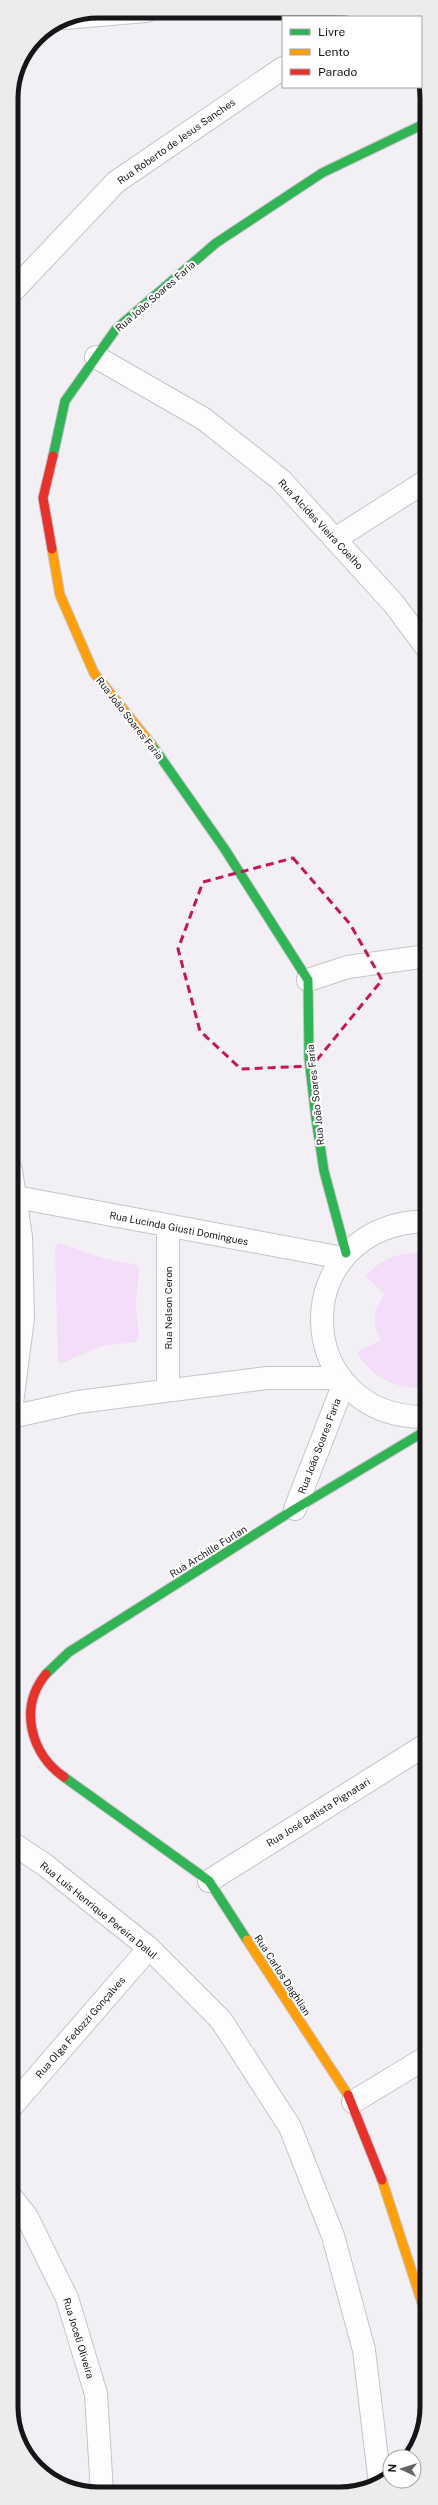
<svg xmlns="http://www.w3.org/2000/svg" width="438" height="2505" viewBox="0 0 438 2505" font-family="'Public Sans',sans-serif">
<rect width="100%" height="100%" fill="#f3f0f5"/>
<!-- green -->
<g fill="#f3ddf9">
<polygon points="59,1243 102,1258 136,1265 139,1269 136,1305 139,1336 136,1342 102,1346 62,1363 58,1362 55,1247"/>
<path d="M 422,1252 L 427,1253 L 427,1388 C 397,1389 372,1379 357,1352 L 381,1340 C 371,1322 373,1310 385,1294 L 366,1277 C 379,1258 400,1253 422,1252 Z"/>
</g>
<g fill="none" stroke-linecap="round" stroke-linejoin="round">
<!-- street casing -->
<g stroke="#c6c4c8" stroke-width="24">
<g id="street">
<polyline points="359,17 361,15"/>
<polyline points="64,18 146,11"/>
<polyline points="11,293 116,182 283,68"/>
<polyline points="96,357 204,419 281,480 394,604 426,647"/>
<polyline points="335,539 426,481"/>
<polyline points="308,980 348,967 427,956"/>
<polyline points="11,1170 21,1237 23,1318 11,1411"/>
<polyline points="16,1197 343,1258"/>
<path d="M 427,1221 C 284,1225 290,1419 427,1417"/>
<polyline points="168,1390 168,1226"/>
<polyline points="11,1417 78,1402 267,1378 341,1378"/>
<polyline points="295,1509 344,1383"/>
<polyline points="12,1843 45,1865 149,1948 221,2020 290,2127 333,2236 364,2350 380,2484"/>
<polyline points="209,1881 427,1744"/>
<polyline points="353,2102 427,2057"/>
<polyline points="12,2106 149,1948"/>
<polyline points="12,2198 27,2217 67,2298 96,2394 102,2492"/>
</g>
</g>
<!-- fast casing -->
<g stroke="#c6c4c8" stroke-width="11">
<g id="fast">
<polyline points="53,456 65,401 116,329 216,243 322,173 426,123"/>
<polyline points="152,745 224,848 308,980 309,1058 316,1119 324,1171 346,1253"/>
<polyline points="46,1674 69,1652 295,1509 427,1430"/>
<polyline points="64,1777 209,1881 247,1940"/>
</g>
</g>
<!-- slow casing -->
<g stroke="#c6c4c8" stroke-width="11">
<g id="slow">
<polyline points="52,549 60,595 94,673 152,745"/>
<polyline points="247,1940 348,2095"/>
<polyline points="382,2180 427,2318"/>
</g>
</g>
<!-- jam casing -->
<g stroke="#c6c4c8" stroke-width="11">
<g id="jam">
<polyline points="52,549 43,498 53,456"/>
<path d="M 46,1674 C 18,1708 31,1754 64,1777"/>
<polyline points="348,2095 382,2180"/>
</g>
</g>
<!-- street -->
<use href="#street" stroke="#fdfdfe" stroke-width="22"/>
<!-- fast -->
<use href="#fast" stroke="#30b455" stroke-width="9"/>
<!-- slow -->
<use href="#slow" stroke="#ff9f0a" stroke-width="9"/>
<!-- jam -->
<use href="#jam" stroke="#e5322d" stroke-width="9"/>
</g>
<!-- marked area -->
<path fill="none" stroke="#c2185b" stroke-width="3" stroke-dasharray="8 5" stroke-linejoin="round" d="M 293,858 L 350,924 L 382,980 L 312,1066 L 241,1069 L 200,1031 L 178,949 L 203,882 Z"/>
<g text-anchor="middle" stroke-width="4" stroke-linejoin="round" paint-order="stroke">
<!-- street labels -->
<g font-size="10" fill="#171517" stroke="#fff">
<text transform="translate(176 141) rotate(-35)" y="4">Rua Roberto de Jesus Sanches</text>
<text transform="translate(155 296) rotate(-41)" y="4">Rua João Soares Faria</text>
<text transform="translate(321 524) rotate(47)" y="4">Rua Alcides Vieira Coelho</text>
<text transform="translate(130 718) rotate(52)" y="4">Rua João Soares Faria</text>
<text transform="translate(315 1095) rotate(-96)" y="4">Rua João Soares Faria</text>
<text transform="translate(179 1228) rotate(11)" y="4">Rua Lucinda Giusti Domingues</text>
<text transform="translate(168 1308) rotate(-90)" y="4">Rua Nelson Ceron</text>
<text transform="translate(319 1446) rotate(-69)" y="4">Rua João Soares Faria</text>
<text transform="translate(208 1551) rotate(-32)" y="4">Rua Archille Furlan</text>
<text transform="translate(318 1812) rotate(-32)" y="4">Rua José Batista Pignatari</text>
<text transform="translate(99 1910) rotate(39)" y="4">Rua Luís Henrique Pereira Dalul</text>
<text transform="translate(283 1975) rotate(57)" y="4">Rua Carlos Daghlian</text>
<text transform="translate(80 2027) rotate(-49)" y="4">Rua Olga Fedozzi Gonçalves</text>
<text transform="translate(79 2338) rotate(73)" y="4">Rua Joceli Oliveira</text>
</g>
</g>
<!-- crop -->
<path d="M0 0H438V2505H0ZM98 18H340A80 80 0 0 1 420 98V2407A80 80 0 0 1 340 2487H98A80 80 0 0 1 18 2407V98A80 80 0 0 1 98 18Z" fill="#ececec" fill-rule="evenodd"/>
<path fill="none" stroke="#171517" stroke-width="5" d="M98 18H340A80 80 0 0 1 420 98V2407A80 80 0 0 1 340 2487H98A80 80 0 0 1 18 2407V98A80 80 0 0 1 98 18Z"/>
<!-- legend -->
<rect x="282" y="16" width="140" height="72" fill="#ffffff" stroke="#a2a1a2"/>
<rect x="290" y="29" width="20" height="6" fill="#30b455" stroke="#a2a1a2"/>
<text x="318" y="36" font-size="12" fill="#171517">Livre</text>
<rect x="290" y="49" width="20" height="6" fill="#ff9f0a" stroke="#a2a1a2"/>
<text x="318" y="56" font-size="12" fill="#171517">Lento</text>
<rect x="290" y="69" width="20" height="6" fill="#e5322d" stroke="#a2a1a2"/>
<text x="318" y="76" font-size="12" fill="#171517">Parado</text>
<!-- north arrow -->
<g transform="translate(402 2469) rotate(274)"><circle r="19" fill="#ffffff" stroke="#a2a1a2"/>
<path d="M0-3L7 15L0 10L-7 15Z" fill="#646265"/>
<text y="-6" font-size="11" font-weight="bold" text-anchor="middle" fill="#171517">N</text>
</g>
</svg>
